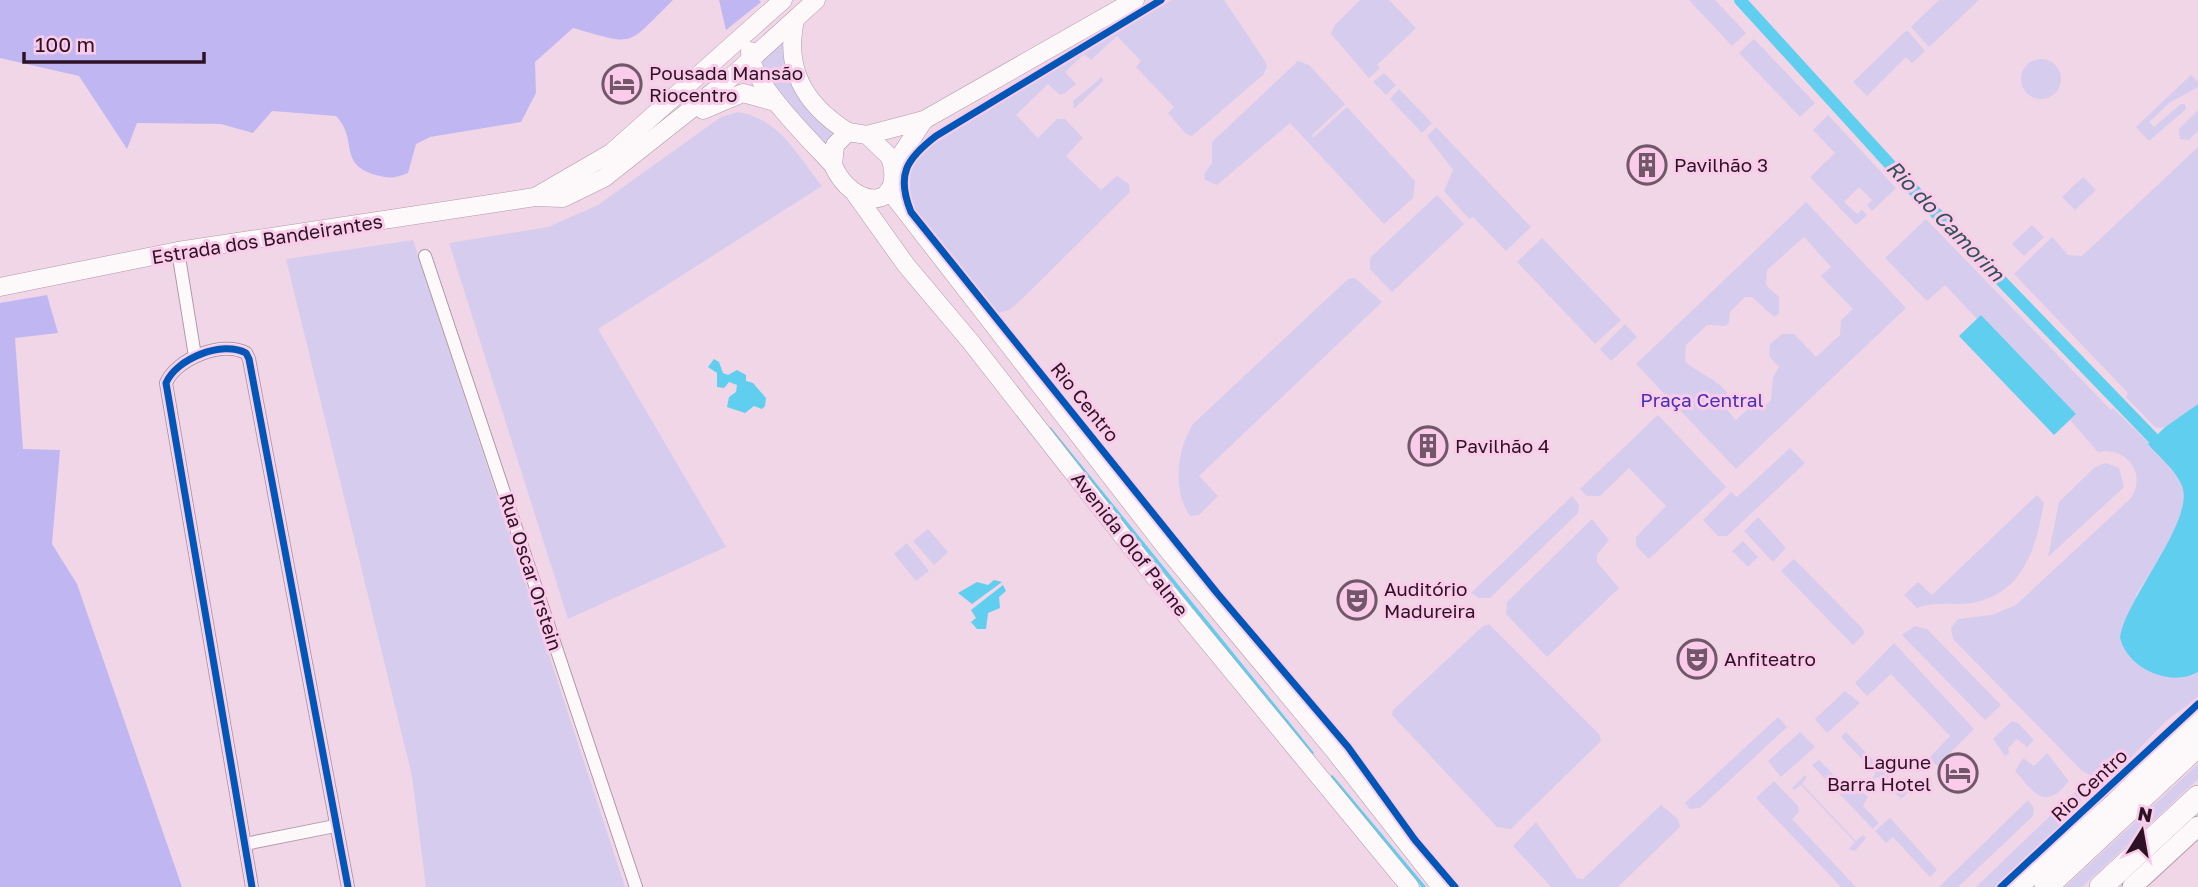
<svg xmlns="http://www.w3.org/2000/svg" width="2198" height="887" viewBox="0 0 2198 887" font-family="'Golos Text',sans-serif">
<rect width="100%" height="100%" fill="#f0d6e6"/>
<!-- green -->
<g fill="#d6cdee" fill-rule="evenodd">
<path d="M 1172,0 L 1224,0 L 1265,61 L 1267,66 L 1264,74 L 1192,136 L 1186,134 L 1168,113 L 1174,107 L 1136,67 L 1141,61 L 1117,36 L 1091,60 L 1084,54 L 1065,72 L 1076,84 L 1064,94 L 1059,94 L 1048,84 L 1016,115 L 1038,138 L 1057,119 L 1065,119 L 1083,138 L 1066,156 L 1101,190 L 1117,176 L 1129,184 L 1130,192 L 1022,299 L 1009,310 L 998,313 C 982,299 910,214 907,196 C 903,174 917,158 932,144 Z"/>
<polygon points="1360,0 1389,0 1416,28 1377,65 1380,68 1369,78 1331,34 1335,25"/>
<polygon points="1689,0 1715,0 1746,33 1732,46"/>
<polygon points="1939,0 1979,0 1929,47 1911,27"/>
<polygon points="1907,30 1925,51 1912,63 1906,57 1867,96 1853,82"/>
<path d="M 783,39 C 786,86 803,99 834,131 L 825,147 L 768,81 L 760,62 Z"/>
<polygon points="1754,39 1815,103 1800,117 1739,53"/>
<circle cx="2041" cy="79" r="20"/>
<polygon points="1298,61 1309,65 1345,104 1312,135 1313,138 1347,107 1415,181 1413,198 1384,224 1290,123 1217,185 1205,180 1204,174 1212,163 1212,142"/>
<polygon points="1384,73 1396,85 1386,95 1373,82"/>
<polygon points="2191,75 2198,82 2198,87 2169,103 2149,122 2154,127 2181,104 2185,104 2186,109 2149,141 2136,127"/>
<polygon points="1102,77 1103,81 1074,109 1073,101"/>
<polygon points="1399,89 1432,123 1422,133 1390,99"/>
<polygon points="2198,110 2198,131 2189,140 2180,139 2179,129"/>
<path d="M 738,112 C 780,119 797,155 822,186 L 598,329 L 726,547 L 568,619 L 449,243 L 548,227 L 598,205 L 721,117 Z"/>
<polygon points="1828,115 1896,188 1872,211 1867,205 1872,200 1859,187 1844,202 1857,214 1862,210 1867,215 1856,225 1810,177 1835,153 1813,130"/>
<polygon points="1436,127 1531,227 1506,251 1473,217 1469,219 1444,191 1453,170 1427,136"/>
<path d="M 2198,147 L 2198,404 C 2187,414 2172,428 2156,428 L 2126,397 L 2128,393 L 2014,274 L 2052,237 L 2068,255 L 2082,256 Z"/>
<polygon points="2083,177 2096,190 2075,210 2062,197"/>
<polygon points="1437,195 1464,224 1392,292 1370,269 1370,258"/>
<path d="M 1806,202 L 1906,308 L 1736,469 L 1636,364 ZM 1804,237 L 1831,267 L 1821,276 L 1853,309 L 1841,320 L 1840,335 L 1816,357 L 1794,334 L 1782,334 L 1770,344 L 1769,356 L 1779,367 L 1773,377 L 1771,400 L 1765,406 L 1758,400 L 1736,420 L 1727,410 L 1727,392 C 1711,375 1700,375 1685,361 L 1686,345 L 1707,325 L 1725,326 L 1729,323 L 1730,312 L 1745,297 L 1752,297 L 1774,317 L 1779,313 L 1779,297 L 1766,285 L 1767,270 Z"/>
<path d="M 1926,219 L 2111,410 L 2113,408 C 2132,428 2173,462 2182,486 C 2192,514 2151,571 2136,595 L 2192,676 L 2198,672 L 2198,697 L 2165,722 L 2114,775 C 2101,780 2092,777 2081,770 L 1953,639 L 1951,628 L 1958,619 L 1992,615 L 2016,605 L 2130,499 C 2148,475 2127,446 2098,452 L 2070,420 L 2076,415 L 1981,315 L 1977,319 L 1945,285 L 1927,301 L 1885,258 Z"/>
<polygon points="2032,225 2044,237 2024,256 2012,244"/>
<polygon points="1542,238 1621,320 1595,344 1517,262"/>
<polygon points="413,240 625,887 426,887 412,776 286,259"/>
<path d="M 1355,278 L 1382,302 L 1199,476 L 1218,496 L 1199,515 L 1190,516 C 1172,489 1177,450 1193,424 L 1348,279 Z"/>
<polygon points="1625,324 1637,337 1611,361 1600,349"/>
<polygon points="1658,415 1726,487 1649,559 1636,546 1636,537 1666,506 1629,468 1600,496 1587,496 1580,489"/>
<polygon points="1790,448 1805,463 1727,536 1718,536 1703,520 1731,492 1737,497"/>
<polygon points="2106,463 2119,468 2124,487 2048,557 2059,502 2095,467"/>
<path d="M 2037,495 L 2044,503 C 2036,545 2026,590 1977,602 C 1957,607 1937,600 1917,608 L 1904,595 L 1918,582 L 1932,595 Z"/>
<polygon points="1572,496 1579,505 1578,513 1490,598 1479,598 1471,593"/>
<polygon points="1758,517 1786,548 1773,562 1744,531"/>
<polygon points="1592,519 1609,540 1597,555 1597,562 1619,588 1547,657 1506,614 1507,602"/>
<polygon points="928,529 948,552 934,565 913,541"/>
<polygon points="1743,541 1758,557 1748,567 1732,551"/>
<polygon points="907,543 929,571 916,581 894,554"/>
<polygon points="1794,559 1863,629 1864,634 1853,645 1781,571"/>
<polygon points="1489,624 1599,734 1601,741 1511,829 1497,827 1392,715 1393,710 1482,627"/>
<polygon points="1915,626 1927,629 2001,705 1985,720 1902,635"/>
<polygon points="1894,643 1974,729 1937,766 1929,758 1950,736 1891,674 1867,696 1855,683"/>
<polygon points="1845,691 1860,703 1827,733 1815,719"/>
<polygon points="1778,717 1787,727 1700,808 1690,809 1685,803"/>
<polygon points="2012,721 2018,723 2034,740 2027,747 2017,739 2008,748 2009,753 2005,756 1993,739"/>
<polygon points="1800,732 1815,747 1781,777 1768,761"/>
<polygon points="1846,732 1898,786 1905,780 1913,788 1901,799 1879,777 1870,780 1876,774 1841,737"/>
<path d="M 2047,753 L 2069,781 C 2044,812 2035,793 2015,771 L 2023,758 L 2034,766 Z"/>
<polygon points="1819,760 1854,795 1861,790 1868,797 1863,806 1879,823 1873,829 1812,765"/>
<polygon points="2198,764 2198,779 2082,887 2065,887"/>
<polygon points="1805,775 1807,777 1802,784 1856,841 1863,835 1866,838 1855,851 1849,849 1855,842 1801,785 1794,790 1792,788"/>
<polygon points="1774,781 1798,806 1799,812 1792,819 1856,887 1841,887 1756,798"/>
<polygon points="2077,790 2081,800 2078,813 1995,887 1976,887"/>
<polygon points="2028,800 2034,808 2033,816 1958,887 1939,887"/>
<polygon points="1661,805 1678,819 1680,827 1618,887 1551,887 1513,846 1536,822 1577,878 1583,879"/>
<polygon points="1890,818 1937,870 1930,877 1893,837 1886,843 1875,831"/>
</g>
<!-- forest -->
<g fill="#c0b7f2">
<path d="M 0,0 L 673,0 C 625,47 637,46 573,28 L 535,62 L 536,93 L 521,122 L 430,137 L 416,144 L 408,173 C 395,178 389,179 376,175 C 337,164 359,140 336,116 L 272,111 L 253,133 L 221,124 L 137,123 L 127,149 L 79,76 L 0,58 Z"/>
<polygon points="719,0 759,0 761,2 726,30"/>
<polygon points="47,295 58,333 15,338 23,449 60,450 52,544 77,584 182,887 0,887 0,303"/>
</g>
<!-- water -->
<g fill="#60ceee">
<polygon points="1981,315 2076,414 2054,435 1959,336"/>
<polygon points="714,359 719,362 723,373 728,375 737,370 746,375 746,381 753,383 766,398 765,406 762,409 754,406 745,413 727,407 729,397 736,392 737,385 729,382 724,388 717,387 717,373 708,367"/>
<path d="M 2198,404 L 2198,672 C 2171,688 2126,668 2120,637 C 2127,596 2195,521 2182,486 C 2176,470 2159,457 2148,444 L 2164,428 Z"/>
<polygon points="994,580 1002,582 972,604 958,593 977,582 988,585"/>
<polygon points="1003,585 1006,591 999,597 1000,608 988,613 986,629 977,629 971,622 976,618 971,610"/>
</g>
<g fill="none" stroke-linecap="round" stroke-linejoin="round">
<!-- stream -->
<g stroke="#60ceee" stroke-width="3.5">
<polyline points="1050,429 1312,753"/>
<polyline points="1332,777 1424,887"/>
</g>
<!-- canal -->
<polyline stroke="#60ceee" stroke-width="12" points="1740,0 1904,180 2153,438"/>
<!-- street casing -->
<g stroke="#b198a8" stroke-width="14">
<g id="street">
<polyline points="178,251 195,356"/>
<polyline points="425,256 636,887"/>
<polyline points="245,844 335,826"/>
<path d="M 252,887 L 166,383 C 176,359 222,340 246,353 L 249,359 L 348,887"/>
</g>
</g>
<!-- secondary casing -->
<g stroke="#b198a8" stroke-width="19">
<g id="secondary">
<path d="M 795,20 C 784,70 805,105 848,132"/>
<path d="M 750,51 C 749,81 811,141 833,165"/>
<polyline points="703,110 743,93 775,102"/>
<path d="M 848,132 L 867,135 L 890,157 C 907,211 853,211 833,165 L 835,145 Z"/>
<polyline points="867,135 924,120 1135,0"/>
<polyline points="893,167 924,120"/>
<polyline points="889,190 1167,549 1333,749 1441,887"/>
<polyline points="856,195 906,265 970,341 1154,576 1410,887"/>
<polyline points="535,197 611,153 783,0"/>
<polyline points="0,287 178,251 535,197 563,198 604,178 728,80 816,0"/>
</g>
</g>
<!-- primary casing -->
<g stroke="#b198a8" stroke-width="21">
<g id="primary">
<polyline points="2018,887 2112,805 2198,721"/>
<polyline points="2132,887 2198,826"/>
</g>
</g>
<!-- highway casing -->
<g stroke="#b198a8" stroke-width="24">
<g id="highway">
<polyline points="2046,887 2198,745"/>
<polyline points="2101,887 2198,797"/>
</g>
</g>
<!-- street -->
<use href="#street" stroke="#fdf9fb" stroke-width="12"/>
<!-- secondary -->
<use href="#secondary" stroke="#fdf9fb" stroke-width="18"/>
<!-- primary -->
<use href="#primary" stroke="#fdf9fb" stroke-width="19"/>
<!-- highway -->
<use href="#highway" stroke="#fdf9fb" stroke-width="23"/>
<!-- cycleway casing -->
<g stroke="#faccea" stroke-width="11">
<g id="cycleway">
<path d="M 1161,0 L 936,136 C 906,159 896,175 911,212 L 1217,593 L 1348,747 L 1415,840 L 1455,887"/>
<path d="M 252,887 L 166,383 C 176,359 222,340 246,353 L 249,359 L 348,887"/>
<polyline points="2001,887 2198,704"/>
</g>
</g>
<!-- cycleway -->
<use href="#cycleway" stroke="#0057b8" stroke-width="7"/>
</g>
<!-- icons -->
<defs>
<g id="hotel-ring" transform="scale(2.0125)"><circle r="9.5" fill="#faccea" stroke="#715769" stroke-width="1.5"/><path d="M-6-4.5h1.5V1H6V5H4.5V3h-9V5H-6ZM-4 0a1.8 1.8 0 1 1 3.6 0ZM.5 0V-2.5h3Q6-2.5 6 0Z" fill="#715769"/></g>
<g id="building-ring" transform="scale(2.0125)"><circle r="9.5" fill="#faccea" stroke="#715769" stroke-width="1.5"/><path d="M-4-6H4V6H1V3H-1V6H-4ZM-2.5-4.3h1.7v1.8h-1.7ZM.8-4.3h1.7v1.8H.8ZM-2.5-1h1.7V.8h-1.7ZM.8-1h1.7V.8H.8Z" fill="#715769"/></g>
<g id="theatre-ring" transform="scale(2.0125)"><circle r="9.5" fill="#faccea" stroke="#715769" stroke-width="1.5"/><path d="M-5-5.5Q0-4 5-5.5V0Q5 5 0 6Q-5 5-5 0ZM-3.3-2.5H-1v1.5H-3.3ZM1-2.5H3.3v1.5H1ZM-2.8 1Q0 5.5 2.8 1Z" fill="#715769"/></g>
</defs>
<g fill-rule="evenodd">
<use href="#hotel-ring" x="622" y="84"/>
<use href="#building-ring" x="1647" y="165"/>
<use href="#building-ring" x="1428" y="446"/>
<use href="#theatre-ring" x="1357" y="600"/>
<use href="#theatre-ring" x="1697" y="659"/>
<use href="#hotel-ring" x="1958" y="773"/>
</g>
<g text-anchor="middle" stroke-width="6" stroke-linejoin="round" paint-order="stroke">
<!-- poi labels -->
<g font-size="19" fill="#2d1225" stroke="#faccea" text-anchor="start">
<text x="649" y="80">Pousada Mansão<tspan x="649" dy="22">Riocentro</tspan></text>
<text x="1674" y="172">Pavilhão 3</text>
<text x="1455" y="453">Pavilhão 4</text>
<text x="1384" y="596">Auditório<tspan x="1384" dy="22">Madureira</tspan></text>
<text x="1724" y="666">Anfiteatro</text>
<text x="1931" y="769" text-anchor="end">Lagune<tspan x="1931" dy="22">Barra Hotel</tspan></text>
</g>
<!-- street labels -->
<g font-size="19" fill="#2d1225" stroke="#faccea">
<text transform="translate(267 239) rotate(-9)" y="7">Estrada dos Bandeirantes</text>
<text transform="translate(1085 402) rotate(51)" y="7">Rio Centro</text>
<text transform="translate(1130 544) rotate(52)" y="7">Avenida Olof Palme</text>
<text transform="translate(531 572) rotate(72)" y="7">Rua Oscar Orstein</text>
<text transform="translate(2089 785) rotate(-43)" y="7">Rio Centro</text>
</g>
<!-- park labels -->
<g font-size="19" fill="#4332b8" stroke="#faccea">
<text x="1702" y="407">Praça Central</text>
</g>
<!-- water labels -->
<g font-size="21" font-style="italic" fill="#31505a" stroke="#faccea">
<text transform="translate(1945 221) rotate(46)" y="7">Rio do Camorim</text>
</g>
</g>
<!-- north arrow -->
<g transform="translate(2142 831) rotate(11)" stroke="#faccea" stroke-width="5" paint-order="stroke">
<path d="M0-5L12 26L0 18L-12 26Z" fill="#2d1225"/>
<text y="-10" font-size="19" font-weight="bold" text-anchor="middle" fill="#2d1225">N</text>
</g>
<!-- scale -->
<path d="M24 52v10h180v-10" fill="none" stroke="#2d1225" stroke-width="3.5"/>
<text x="35" y="52" font-size="21" fill="#2d1225" stroke="#faccea" stroke-width="5" paint-order="stroke">100 m</text>
</svg>
